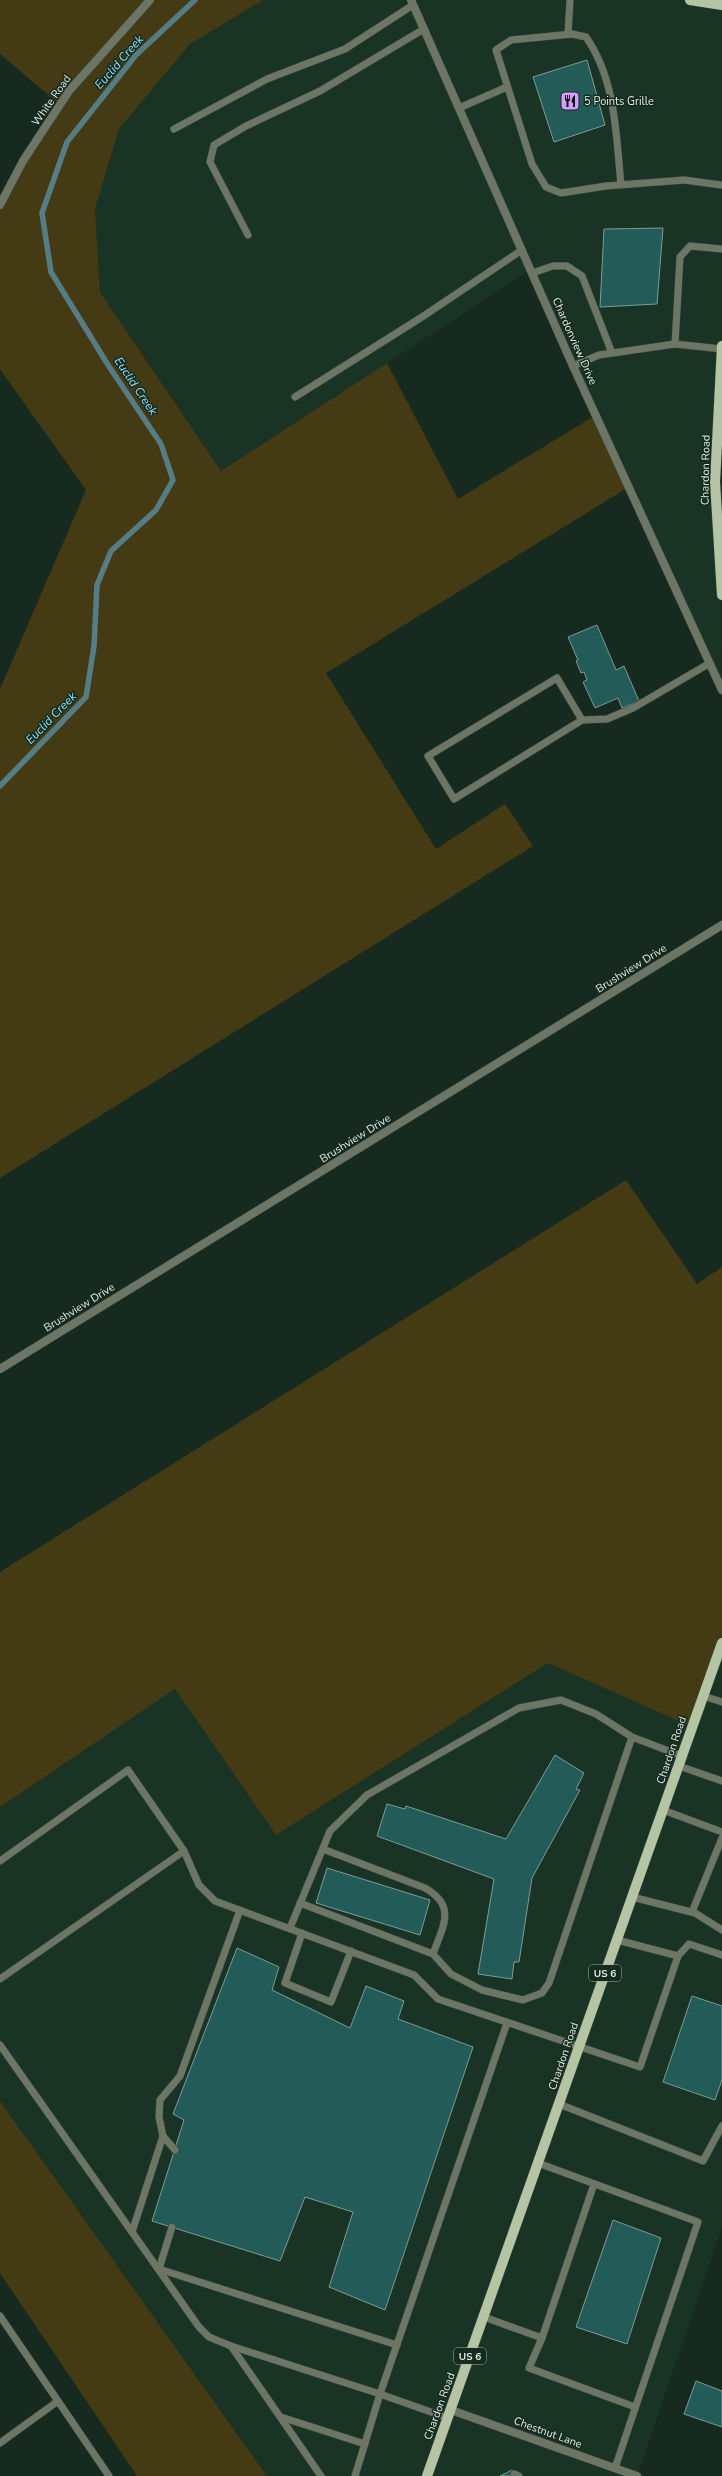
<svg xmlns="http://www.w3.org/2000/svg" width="722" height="2476" viewBox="0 0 722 2476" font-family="'Nunito Sans',sans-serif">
<rect width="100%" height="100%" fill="#162a1f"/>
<!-- built -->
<g fill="#193425">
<polygon points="263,0 722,0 722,435 718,434 722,690 530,270 221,471 100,292 95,209 119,129 190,44"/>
<polygon points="722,1643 722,2227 637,2476 267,2476 0,2101 0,1807 175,1689 276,1835 548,1663 692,1727"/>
</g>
<!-- green -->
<g fill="#443b14">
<polygon points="0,0 263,0 190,44 119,129 95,209 100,292 221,471 387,363 458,499 596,415 629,487 326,673 436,849 505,804 533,846 0,1178 0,689 86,490 0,369 0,205 60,105 0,54"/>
<polygon points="626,1180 697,1284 722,1267 722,1643 692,1727 548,1663 276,1835 175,1689 0,1807 0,1572"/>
<polygon points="0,2101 267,2476 137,2476 0,2273"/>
</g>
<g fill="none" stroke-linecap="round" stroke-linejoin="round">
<!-- stream -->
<polyline stroke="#557d85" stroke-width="5.5" points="0,786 86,697 94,646 97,585 111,551 156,510 173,480 161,444 108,365 51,272 42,213 67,142 136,55 195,0"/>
</g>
<!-- building -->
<g fill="#225b57" stroke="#7e9c99">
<polygon points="587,60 605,125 554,142 533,77"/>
<polygon points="663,228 657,304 600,307 604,229"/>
<polygon points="597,625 616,670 624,666 639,701 622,708 618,698 595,708 583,682 587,680 584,672 581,673 576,661 578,660 568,637"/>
<polygon points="555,1755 584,1773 576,1789 580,1790 532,1878 519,1962 514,1962 512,1979 478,1974 494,1879 377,1836 387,1804 405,1809 406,1806 506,1839"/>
<polygon points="327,1868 430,1900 420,1935 316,1903"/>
<polygon points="237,1948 279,1967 272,1990 350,2028 366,1986 404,2001 398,2019 473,2047 385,2310 329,2287 353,2212 305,2197 280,2261 152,2221 184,2120 173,2114"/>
<polygon points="692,1996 722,2006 722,2080 715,2100 663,2082"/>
<polygon points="613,2220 661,2238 627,2344 576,2327"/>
<polygon points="696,2381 722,2391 722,2427 684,2414"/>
<polygon points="512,2470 515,2476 500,2476"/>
</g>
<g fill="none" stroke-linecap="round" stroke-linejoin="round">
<!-- service casing -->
<g stroke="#32453b" stroke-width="8">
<g id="service">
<polyline points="568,34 570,0"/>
<polyline points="459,108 507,87"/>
<polyline points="174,129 267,79 345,49 413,5"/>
<path d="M 621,185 C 616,135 616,80 586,37 L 572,34 L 511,40 L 496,50 L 532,164 L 546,187 L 561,193 L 606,186 L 684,180 L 722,185"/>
<polyline points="248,235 210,162 214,145 246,126 320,91 424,29"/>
<polyline points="722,249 690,246 680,257 675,344 722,349"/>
<polyline points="532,273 553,266 567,266 582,276 612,353"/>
<polyline points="573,366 599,355 675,344"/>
<polyline points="295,397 422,317 522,250"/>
<polyline points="582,720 454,799 428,756 557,678 582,720 607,719 633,708 710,663"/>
<polyline points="703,1696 722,1702"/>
<polyline points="679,1766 722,1781"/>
<polyline points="663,1810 722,1832"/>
<path d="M 323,1849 L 425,1888 C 457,1906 443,1926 433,1954"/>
<polyline points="184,1851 199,1885 215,1901 414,1975 438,1999 640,2067 678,1956 689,1944 722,1955"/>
<polyline points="0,1861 128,1770 184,1851 0,1979"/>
<polyline points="632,1897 695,1913 722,1930"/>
<polyline points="300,1903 433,1954 451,1974 482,1990 523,2000 542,1993 549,1983 632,1737"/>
<polyline points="692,1912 722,1838"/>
<polyline points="290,1928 330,1831 367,1795 519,1708 561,1700 596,1714 632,1737 682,1756"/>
<polyline points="302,1933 285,1983 331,2002 351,1951"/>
<polyline points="617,1940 678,1956"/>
<polyline points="0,2045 199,2327 209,2337 231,2346 321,2476"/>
<polyline points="559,2104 703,2161 722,2126"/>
<polyline points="163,2136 175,2150"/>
<polyline points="538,2163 698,2222 615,2468"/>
<polyline points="172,2227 159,2269 397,2345"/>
<polyline points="132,2232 163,2136 159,2117 160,2100 180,2076 240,1910"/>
<polyline points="0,2316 109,2476"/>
<polyline points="484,2317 542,2338 529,2368 635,2407"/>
<polyline points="542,2338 594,2184"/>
<polyline points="231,2346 380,2394 355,2476"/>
<polyline points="281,2417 365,2444"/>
<polyline points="448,2418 380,2394 507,2023"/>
<polyline points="0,2443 58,2401"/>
<polyline points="514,2474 519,2476"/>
</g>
</g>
<!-- minor casing -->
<g stroke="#32453b" stroke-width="9">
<g id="minor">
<polyline points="0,1369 722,925"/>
<polyline points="451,2410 637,2476"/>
</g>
</g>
<!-- tertiary casing -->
<g stroke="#32453b" stroke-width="9">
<g id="tertiary">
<polyline points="411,0 573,366 722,690"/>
<polyline points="0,205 23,161 69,91 150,0"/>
</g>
</g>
<!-- primary casing -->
<g stroke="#32453b" stroke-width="11">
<g id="primary">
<polyline points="690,0 722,5"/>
<polyline points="722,346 715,482 722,595"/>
<polyline points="427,2476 722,1643"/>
</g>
</g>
<!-- service -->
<use href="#service" stroke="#6d7564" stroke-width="7"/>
<!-- minor -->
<use href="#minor" stroke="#6d7564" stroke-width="8"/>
<!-- tertiary -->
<use href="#tertiary" stroke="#6d7564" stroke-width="8"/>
<!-- primary -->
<use href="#primary" stroke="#b5c5a3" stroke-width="10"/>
</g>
<!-- icons -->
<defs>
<g id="restaurant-square" transform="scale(1)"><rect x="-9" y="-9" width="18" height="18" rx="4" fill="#d79bf9" stroke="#162a1f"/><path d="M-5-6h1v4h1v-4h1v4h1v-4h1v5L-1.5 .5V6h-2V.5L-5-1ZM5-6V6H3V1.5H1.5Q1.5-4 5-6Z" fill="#111"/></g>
</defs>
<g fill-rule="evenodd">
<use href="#restaurant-square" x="570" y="101"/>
</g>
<g text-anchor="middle" stroke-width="3" stroke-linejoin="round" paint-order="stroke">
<!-- shield labels -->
<g fill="#162a1f" stroke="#a3b2a9" stroke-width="1">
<rect x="589" y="1965" width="32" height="16" rx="3"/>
<rect x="454" y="2348" width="32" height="16" rx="3"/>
</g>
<g font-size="10" font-weight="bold" fill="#e0ece4">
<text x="605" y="1977">US 6</text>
<text x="470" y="2360">US 6</text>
</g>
<!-- street labels -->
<g font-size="11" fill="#e0ece4" stroke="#162a1f">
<text transform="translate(51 100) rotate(-55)" y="4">White Road</text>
<text transform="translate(575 341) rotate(66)" y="4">Chardonview Drive</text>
<text transform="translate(705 470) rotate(-89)" y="4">Chardon Road</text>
<text transform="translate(631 968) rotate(-32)" y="4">Brushview Drive</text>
<text transform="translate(355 1138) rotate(-32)" y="4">Brushview Drive</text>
<text transform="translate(79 1307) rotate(-32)" y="4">Brushview Drive</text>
<text transform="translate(671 1750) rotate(-71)" y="4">Chardon Road</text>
<text transform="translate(563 2056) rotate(-71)" y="4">Chardon Road</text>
<text transform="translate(439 2406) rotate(-70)" y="4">Chardon Road</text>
<text transform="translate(548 2432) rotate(20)" y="4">Chestnut Lane</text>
</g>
<!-- poi labels -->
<g font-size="11" fill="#e0ece4" stroke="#162a1f" text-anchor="start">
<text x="584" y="105">5 Points Grille</text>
</g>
<!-- water labels -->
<g font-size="12" font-style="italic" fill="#8ee1fc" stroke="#162a1f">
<text transform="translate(119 62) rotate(-49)" y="4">Euclid Creek</text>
<text transform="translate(136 386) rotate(56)" y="4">Euclid Creek</text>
<text transform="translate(51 718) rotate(-46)" y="4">Euclid Creek</text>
</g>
</g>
</svg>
